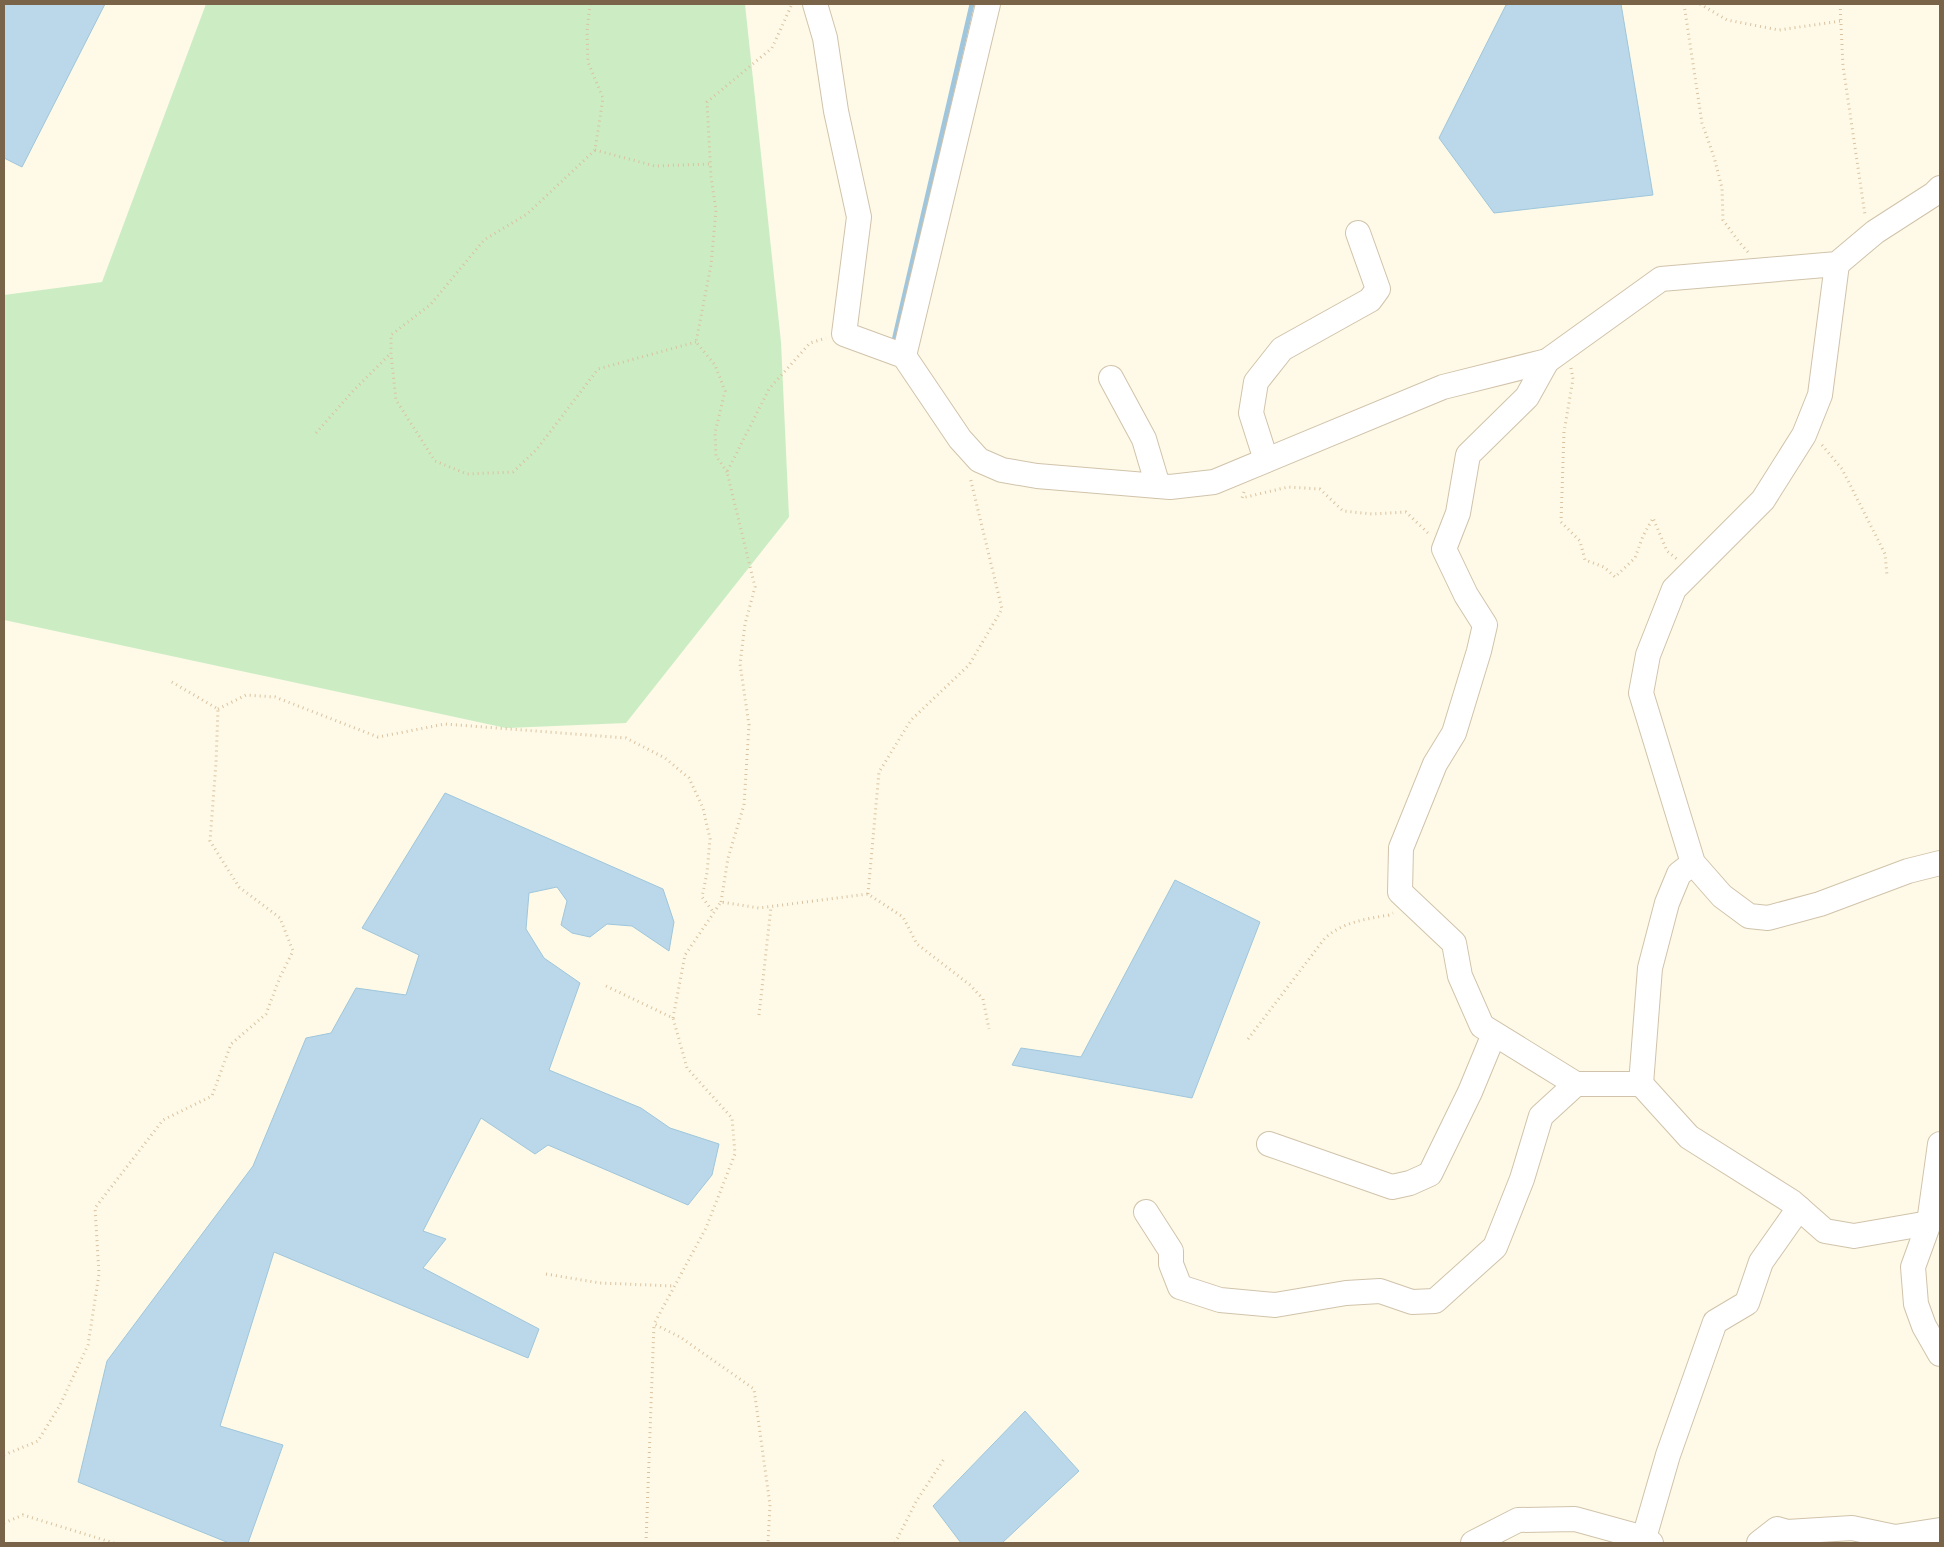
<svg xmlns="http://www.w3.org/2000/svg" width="1944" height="1547" viewBox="0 0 1944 1547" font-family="Commissioner,sans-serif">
<rect width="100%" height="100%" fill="#fefae7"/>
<!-- green -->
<polygon fill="#ccedc4" points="206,4 745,4 781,342 789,517 626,723 506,728 4,620 4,295 102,282"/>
<!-- water -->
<g fill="#bad8e9" stroke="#9fc6dc">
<polygon points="4,4 105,4 22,167 4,158"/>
<polygon points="1510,4 1621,4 1653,195 1494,213 1439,138 1506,5"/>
<polygon points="445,793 663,889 674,922 669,951 632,926 607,924 590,937 572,933 561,925 567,901 557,887 529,893 526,929 544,958 580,983 549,1070 641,1108 670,1128 719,1144 712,1175 688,1205 548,1145 535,1154 481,1118 423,1231 446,1239 423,1268 539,1329 528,1358 274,1252 220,1426 283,1445 248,1543 229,1543 78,1482 107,1361 253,1166 306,1038 331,1033 356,988 406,995 419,955 362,928"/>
<polygon points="1175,880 1260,922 1192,1098 1012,1065 1021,1048 1081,1057"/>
<polygon points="1025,1411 1079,1471 1002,1543 961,1543 933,1506"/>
</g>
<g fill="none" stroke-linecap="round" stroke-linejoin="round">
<!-- stream -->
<polyline stroke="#9fc6dc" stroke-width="5" points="893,345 972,4"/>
<!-- minor casing -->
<g stroke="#d1c3ab" stroke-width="26">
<g id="minor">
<polyline points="815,4 825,38 836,111 859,217 844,334 904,356 960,439 979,460 1002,470 1037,476 1170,487 1214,482 1443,387 1547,361 1661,279 1837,264 1875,232 1934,194 1940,188"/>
<polyline points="1837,264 1820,395 1804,435 1763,500 1674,589 1648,655 1641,693 1693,863 1722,896 1749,916 1768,918 1820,904 1908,871 1940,863"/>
<polyline points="904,356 988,4"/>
<polyline points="1547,361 1527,397 1468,455 1458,513 1444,549 1466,595 1485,625 1479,651 1454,733 1435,764 1401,848 1400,892 1454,943 1460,976 1482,1026 1576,1084 1641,1084 1689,1137 1792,1202 1825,1231 1854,1236 1929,1223"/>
<polyline points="1111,378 1144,439 1158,486"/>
<polyline points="1266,460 1251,413 1256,382 1282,349 1370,300 1378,289 1358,233"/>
<polyline points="1641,1084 1650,968 1667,903 1679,874 1693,863"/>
<polyline points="1269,1144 1392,1187 1410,1183 1430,1174 1470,1092 1494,1034"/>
<polyline points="1940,1144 1929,1223 1913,1267 1916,1304 1924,1326 1940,1354"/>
<polyline points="1146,1212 1171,1251 1171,1264 1180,1287 1220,1300 1275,1305 1346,1293 1380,1291 1412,1302 1435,1301 1495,1247 1522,1179 1541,1116 1576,1084"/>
<polyline points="1644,1538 1668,1455 1715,1322 1747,1303 1761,1262 1799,1208"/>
<polyline points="1473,1543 1518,1520 1575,1519 1644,1538 1651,1543"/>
<polyline points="1759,1543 1777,1529 1787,1532 1852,1528 1895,1537 1940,1530"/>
</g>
</g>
<!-- path -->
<g stroke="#dac29f" stroke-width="3" stroke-dasharray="1 4" stroke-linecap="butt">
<polyline points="590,4 587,31 588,62 603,98 595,150 527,214 484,240 431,304 391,335 391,354 396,400 435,461 467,474 513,472 537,449 598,369 696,342"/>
<polyline points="1684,4 1702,123 1714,157 1722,188 1723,220 1739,242 1748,252"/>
<polyline points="1700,4 1727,20 1779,30 1841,21"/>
<polyline points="1840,4 1843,66 1865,215"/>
<polyline points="595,150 655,166 710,164"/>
<polyline points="1571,368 1573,379 1564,432 1561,522 1580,541 1585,560 1604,567 1615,577 1635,558 1643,536 1653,518 1667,551 1678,560"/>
<polyline points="316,433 353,391 390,354"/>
<polyline points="1822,445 1842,469 1872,528 1885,554 1887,575"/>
<polyline points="727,472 716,456 715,433 725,391 715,365 696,342 711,265 716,210 711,177 707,102 772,48 792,4"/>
<polyline points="1244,492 1242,498 1288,487 1320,489 1343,511 1372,514 1406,512 1429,534"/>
<polyline points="218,709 246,695 275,697 378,737 445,724 626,738 665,758 689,778 703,808 710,839 707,873 702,897 714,913"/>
<polyline points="868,894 879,772 911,720 969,665 1002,609 970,477"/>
<polyline points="721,902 728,858 744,805 749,725 740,664 745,624 755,587 727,472 769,389 810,343 826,338"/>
<polyline points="606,986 673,1018 687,1068 732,1118 735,1154 706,1228 654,1324 680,1337 754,1389 770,1505 768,1543"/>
<polyline points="759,1015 771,907"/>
<polyline points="673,1018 685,955 721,902 759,908 868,894 903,917 917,944 970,985 983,999 989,1029"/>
<path d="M 1248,1039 L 1325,938 C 1343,922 1366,919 1389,915 L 1393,913"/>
<polyline points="546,1274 600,1283 674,1286"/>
<polyline points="4,1455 38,1441 60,1405 88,1345 99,1274 95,1208 163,1120 212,1096 231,1044 266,1014 280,977 293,951 280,918 239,887 210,841 216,763 218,709 170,681"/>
<polyline points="4,1523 23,1515 114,1543"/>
<polyline points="646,1543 654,1324"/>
<polyline points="895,1543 917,1500 944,1459"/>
</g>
<!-- minor -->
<use href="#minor" stroke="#fff" stroke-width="24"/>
</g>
<!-- border -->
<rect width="1944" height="1547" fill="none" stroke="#7a6449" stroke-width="10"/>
</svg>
